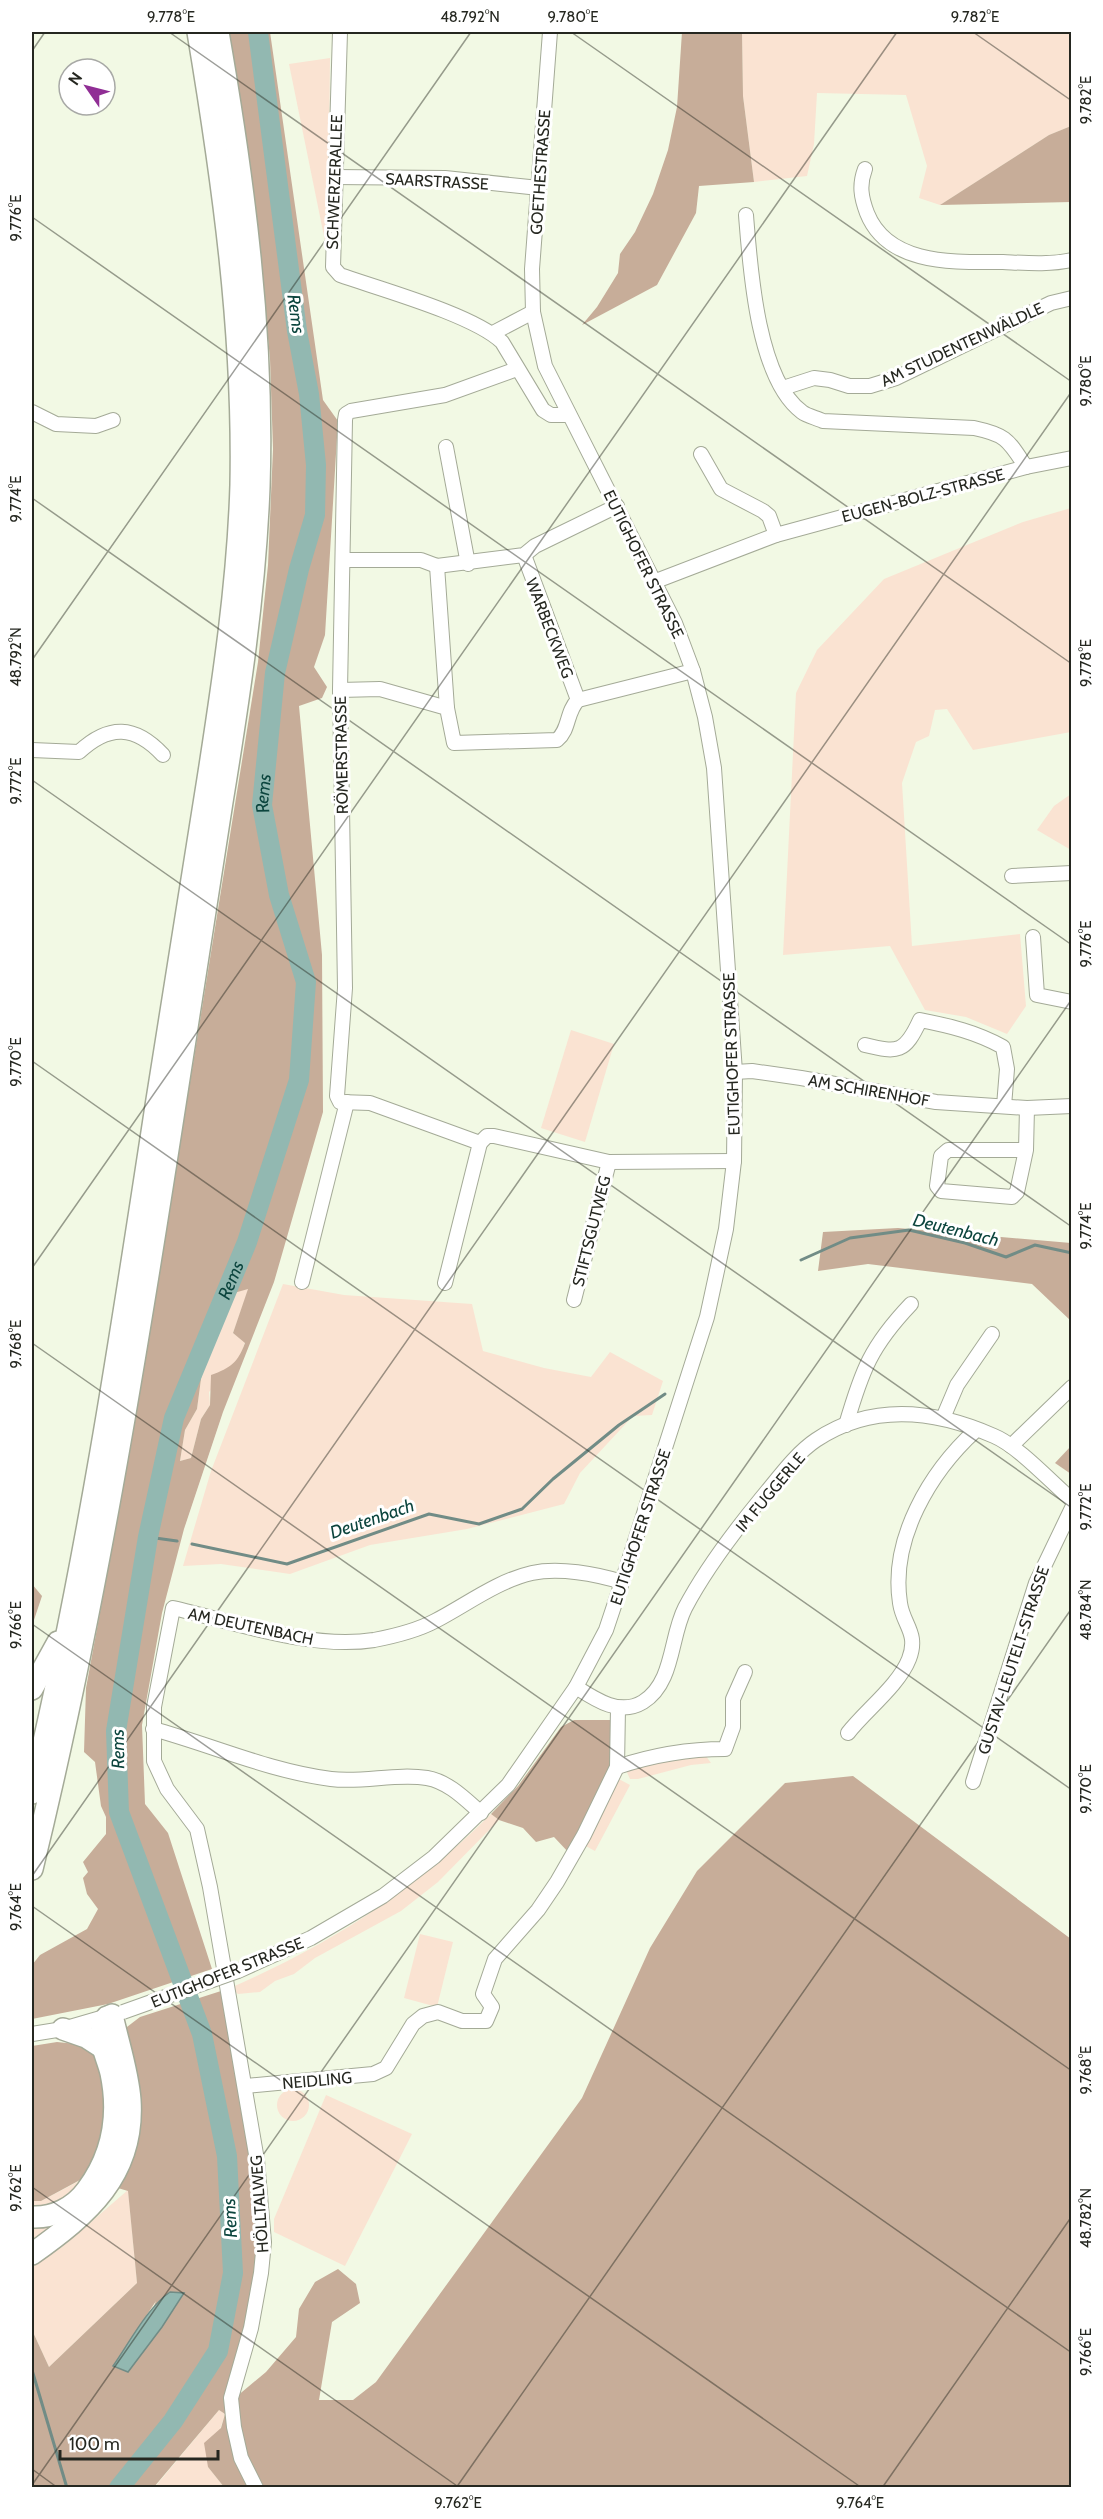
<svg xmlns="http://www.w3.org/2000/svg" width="1103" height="2519" viewBox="0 0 1103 2519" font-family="Cabin,sans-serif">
<rect width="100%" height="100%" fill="#f2f9e4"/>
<!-- green -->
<g fill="#fae3d2">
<polygon points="742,32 1071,32 1071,126 1049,135 940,205 919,198 927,166 906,95 817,93 814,144 807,176 754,182 743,96"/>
<polygon points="330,58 328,256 289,64"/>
<polygon points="1071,508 1071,732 973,750 947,709 935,710 929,736 916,742 902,783 912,946 1020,934 1026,1006 1007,1034 966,1017 925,1010 890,946 783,955 796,693 817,650 884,579 1023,522"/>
<polygon points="1071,794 1071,850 1037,830 1054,806"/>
<polygon points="571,1030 614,1044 585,1142 541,1128"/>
<polygon points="283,1284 344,1295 472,1304 483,1351 544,1368 591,1377 610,1352 663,1381 652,1415 633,1416 580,1473 564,1504 467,1529 370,1545 290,1574 221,1564 183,1566 211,1471"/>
<polygon points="249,1288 233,1333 245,1342 240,1358 209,1392 210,1405 201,1419 191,1458 180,1461 185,1430 197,1409 203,1364 219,1334 234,1293"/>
<polygon points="703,1752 711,1763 691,1765 638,1779 630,1779 625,1768"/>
<polygon points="617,1778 630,1785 595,1851 582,1844"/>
<path d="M 491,1814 L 499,1820 L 438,1882 L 401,1911 L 315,1958 L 294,1974 L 275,1981 L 260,1992 L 238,1994 L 230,1988 C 331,1944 412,1892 491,1814 Z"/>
<polygon points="420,1934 453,1942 437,2007 404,1998"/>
<circle cx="293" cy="2105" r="16"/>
<polygon points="326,2095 412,2134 345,2266 274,2232 274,2219"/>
<polygon points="81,2180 87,2181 66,2201 32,2212 32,2201 41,2201"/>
<polygon points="128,2190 137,2283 49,2367 32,2330 32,2267 62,2247"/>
<polygon points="70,2210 32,2247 32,2221"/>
<polygon points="219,2410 225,2414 208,2467 224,2487 154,2488"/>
</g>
<!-- forest -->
<g fill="#c7ad99" fill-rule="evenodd">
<path d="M 229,32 L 270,32 L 323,400 L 338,421 L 325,635 L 314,667 L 327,687 L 322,698 L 299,706 L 322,955 L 323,1112 L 274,1282 L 223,1412 L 184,1529 L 162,1613 L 142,1725 L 145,1804 L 168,1833 L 212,1969 L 108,2004 L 32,2019 L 32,1965 L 40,1955 L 87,1929 L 98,1909 L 87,1894 L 83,1878 L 88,1872 L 83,1862 L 106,1834 L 106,1817 L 101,1806 L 95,1762 L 84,1752 L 86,1688 L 113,1542 L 192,1070 L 258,662 L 268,565 L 273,449 L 270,359 L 259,243 ZM 248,1289 L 233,1333 L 245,1343 C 238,1362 231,1368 211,1375 L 210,1405 L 201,1419 L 191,1458 L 180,1461 L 185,1430 L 197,1409 L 203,1364 L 219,1334 L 234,1293 Z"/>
<polygon points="682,32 742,32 743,96 754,182 699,186 696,213 657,285 582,325 597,307 618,273 620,254 635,232 653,194 668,150 677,107"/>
<polygon points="1071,126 1071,202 940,205 1049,135"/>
<polygon points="898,1228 1071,1243 1071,1321 1032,1284 868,1264 818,1271 823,1232"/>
<polygon points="1071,1446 1071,1474 1055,1463"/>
<polygon points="32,1584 42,1596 32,1626"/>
<polygon points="574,1720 611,1720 616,1749 613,1770 570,1854 554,1837 536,1842 523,1828 499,1820 491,1814 518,1786 561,1727"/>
<path d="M 853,1776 L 1071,1939 L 1071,2487 L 224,2487 L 208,2467 L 204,2443 L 221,2428 L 225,2414 L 219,2410 L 154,2487 L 32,2487 L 32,2330 L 49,2367 L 137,2283 L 128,2191 L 111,2186 L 123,2030 L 140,2017 L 221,1991 L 243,2098 L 255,2192 L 259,2252 L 236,2397 L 266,2372 L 296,2337 L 299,2309 L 315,2282 L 338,2269 L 356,2284 L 360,2303 L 332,2322 L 319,2400 L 353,2400 L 376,2382 L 582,2098 L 650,1948 L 697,1871 L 785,1783 ZM 156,2301 L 128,2372 L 113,2366 Z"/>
<polygon points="57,2042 76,2044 93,2053 103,2065 110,2123 87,2181 80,2180 41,2201 32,2201 32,2046"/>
</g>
<!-- water -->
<path fill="#92b8b1" stroke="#718c86" stroke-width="1.5" d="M 170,2292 L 184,2293 L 162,2327 L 128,2372 L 113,2366 C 129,2343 148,2307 170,2292 Z"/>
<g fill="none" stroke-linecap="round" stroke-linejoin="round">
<!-- stream -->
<g stroke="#718c86" stroke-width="3">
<polyline points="801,1260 850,1238 909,1230 965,1243 1006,1257 1035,1245 1072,1253"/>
<polyline points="148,1537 177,1541"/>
<polyline points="192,1544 287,1564 429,1514 479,1524 522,1509 553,1479 619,1425 665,1394"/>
<polyline points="32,2370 67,2488"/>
</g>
<!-- river -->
<path stroke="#92b8b1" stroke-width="20" id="s1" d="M 119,2488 L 173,2421 L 218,2351 L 233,2273 L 227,2156 L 202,2034 L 119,1812 L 116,1731 L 148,1537 L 174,1418 L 247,1242 L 299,1080 L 306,982 L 279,895 L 262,805 L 275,673 L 299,569 L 315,515 L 316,465 L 309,394 L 297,331 L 258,32"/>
<!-- minor casing -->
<g stroke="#a4aa97" stroke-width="16">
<g id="minor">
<path d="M 340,32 L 333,267 L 340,275 C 380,289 474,315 502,342 L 543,410 L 551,415 L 568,415"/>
<path d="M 865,169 C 859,185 861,197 867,213 C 888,266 955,262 1003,262 C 1026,263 1049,265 1072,260"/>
<polyline points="334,177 445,178 539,188"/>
<path d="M 746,215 C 750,266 757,379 802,412 C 807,416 817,418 823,421 L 974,428 C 1007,435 1008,440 1026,467"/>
<polyline points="493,333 533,312"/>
<polyline points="783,388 814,378 830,380 849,386 870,386 896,378 1051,303 1072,298"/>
<polyline points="32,412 56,424 96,426 113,420"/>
<polyline points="446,447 468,564"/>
<polyline points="701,454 721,489 763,511 769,516 776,535"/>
<polyline points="524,555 578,700"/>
<polyline points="343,560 421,560 437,566 524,555 535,546 617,506"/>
<polyline points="437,566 447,708"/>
<polyline points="656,581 776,535 1026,467 1072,458"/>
<path d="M 340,690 L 380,689 L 447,708 L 454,743 L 557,740 C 570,729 566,712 578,700 L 693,671"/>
<path d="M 32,750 L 79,752 C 109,724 135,725 163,755"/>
<polyline points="1012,876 1072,873"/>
<polyline points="1033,937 1037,995 1072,1002"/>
<path d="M 865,1045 C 898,1053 905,1053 920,1020 C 950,1026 976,1032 1003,1047 L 1007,1069 L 1004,1106"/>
<polyline points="735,1072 752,1071 801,1078 936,1102 1027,1108 1072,1106"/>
<polyline points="480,1143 487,1136 494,1136 609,1162 734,1161"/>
<polyline points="1026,1150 948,1150 941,1156 937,1186 941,1191 1012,1197 1017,1192 1026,1150 1027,1108"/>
<polyline points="302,1282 347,1102"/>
<polyline points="445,1283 480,1143 370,1103 340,1102 337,1096 345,988 340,690 345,420 346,414 351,411 445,395 517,369"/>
<polyline points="574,1300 609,1162"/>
<polyline points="943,1418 957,1385 992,1334"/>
<path d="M 846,1425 C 862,1370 871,1346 911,1304"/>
<polyline points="1011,1446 1072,1387"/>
<path d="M 576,1687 C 596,1700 620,1716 643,1702 C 674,1683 670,1637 685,1608 C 705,1570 733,1533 760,1500 C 777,1480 795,1454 816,1440 C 873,1402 935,1410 994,1436 C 1018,1446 1051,1482 1072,1500"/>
<path d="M 153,1729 C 212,1745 269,1771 331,1779 C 363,1783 396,1773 427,1778 C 449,1782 465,1799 481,1813"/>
<path d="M 848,1733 C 865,1711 899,1685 909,1659 C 919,1633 903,1625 900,1603 C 890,1539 930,1472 976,1430"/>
<path d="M 617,1767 C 653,1755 687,1749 725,1749 L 733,1727 L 733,1699 L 745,1672"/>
<polyline points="973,1782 1036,1583 1072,1508"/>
<polyline points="238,1971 311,1938 383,1896 434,1857 508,1785 576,1687 606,1630 622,1582 707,1317 726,1229 734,1161 735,1072 714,768 705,717 693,671 675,623 545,366 533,312 532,269 550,32"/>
<polyline points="32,2034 63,2029 111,2015"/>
<polyline points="246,2086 373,2074 386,2068 413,2024 423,2016 438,2012 462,2021 486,2021 492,2007 483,1994 495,1959 538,1910 557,1882 584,1835 617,1767 618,1708"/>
<path d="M 256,2488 L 241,2458 L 234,2427 L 231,2398 L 251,2328 L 261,2273 L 264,2242 L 257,2160 L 210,1887 L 197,1829 L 167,1789 L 154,1761 L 154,1707 L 173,1608 C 234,1622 311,1650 374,1640 C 395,1636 416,1631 435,1621 C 466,1605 497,1581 532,1573 C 559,1567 596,1574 622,1582"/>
</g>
</g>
<!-- highway casing -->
<g stroke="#a4aa97" stroke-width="24">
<g id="highway">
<polyline points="32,1689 58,1642"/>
<path d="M 32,1793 C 86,1567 121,1336 156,1106 C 173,997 191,888 208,779 C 223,682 238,584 241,485 C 244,333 223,182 198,32"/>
<path d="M 32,1869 C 94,1615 136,1357 176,1098 C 192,1000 207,901 222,802 C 239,698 255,593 259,487 C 264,335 244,181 218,32"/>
<polyline points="63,2029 86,2037 103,2048"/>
<path d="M 32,2217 C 53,2218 74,2208 87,2190 C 113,2155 120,2116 111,2073 C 106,2052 94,2037 107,2017"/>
<path d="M 32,2254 C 87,2215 135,2175 130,2100 C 128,2072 118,2043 112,2015"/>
</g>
</g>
<!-- minor -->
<use href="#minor" stroke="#fff" stroke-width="14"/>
<!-- highway -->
<use href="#highway" stroke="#fff" stroke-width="21"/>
<!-- minor-bridge casing -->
<g stroke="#a4aa97" stroke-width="16" stroke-linecap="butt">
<polyline id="minor-bridge" points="123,2012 238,1971"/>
</g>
<!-- minor-bridge -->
<use href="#minor-bridge" stroke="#fff" stroke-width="14"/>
</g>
<!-- ticks -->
<path fill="none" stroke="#252720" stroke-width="1.5" stroke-opacity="0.45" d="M 169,32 L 1072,664M 571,32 L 1072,382M 973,32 L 1072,101M 32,51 L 45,32M 32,217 L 1072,945M 32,498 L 1072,1227M 32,660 L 471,32M 32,780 L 1072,1508M 32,1061 L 1072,1790M 32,1268 L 897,32M 32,1343 L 1072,2071M 32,1624 L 1072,2353M 32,1876 L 1072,391M 32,1906 L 862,2488M 32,2187 L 460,2488M 32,2469 L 58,2488M 32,2485 L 1072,999M 456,2488 L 1072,1608M 882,2488 L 1072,2216"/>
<g text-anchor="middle" stroke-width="6" stroke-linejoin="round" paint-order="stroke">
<!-- street labels -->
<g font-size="16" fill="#252720" stroke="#fff">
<text transform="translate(540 172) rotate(-86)" y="6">GOETHESTRASSE</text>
<text transform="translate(437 181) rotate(3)" y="6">SAARSTRASSE</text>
<text transform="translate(334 182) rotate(-88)" y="6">SCHWERZERALLEE</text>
<text transform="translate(962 344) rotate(-25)" y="6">AM STUDENTENWÄLDLE</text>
<text transform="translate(923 495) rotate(-15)" y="6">EUGEN-BOLZ-STRASSE</text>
<text transform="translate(644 564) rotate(64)" y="6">EUTIGHOFER STRASSE</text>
<text transform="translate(550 628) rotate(69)" y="6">WARBECKWEG</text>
<text transform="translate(341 755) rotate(-91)" y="6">RÖMERSTRASSE</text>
<text transform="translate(731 1054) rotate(-92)" y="6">EUTIGHOFER STRASSE</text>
<text transform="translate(869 1090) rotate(10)" y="6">AM SCHIRENHOF</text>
<text transform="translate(591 1231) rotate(-76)" y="6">STIFTSGUTWEG</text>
<text transform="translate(770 1492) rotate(-50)" y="6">IM FUGGERLE</text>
<text transform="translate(640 1527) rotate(-72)" y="6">EUTIGHOFER STRASSE</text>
<text transform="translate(251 1626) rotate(12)" y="6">AM DEUTENBACH</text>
<text transform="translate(1013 1660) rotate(-72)" y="6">GUSTAV-LEUTELT-STRASSE</text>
<text transform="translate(227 1972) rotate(-22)" y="6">EUTIGHOFER STRASSE</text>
<text transform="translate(317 2080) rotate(-5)" y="6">NEIDLING</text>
<text transform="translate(259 2204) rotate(-94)" y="6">HÖLLTALWEG</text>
</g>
<!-- water labels -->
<g font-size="18" font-style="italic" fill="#0c453e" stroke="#fff">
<text transform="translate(296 314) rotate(82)" y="6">Rems</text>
<text dy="6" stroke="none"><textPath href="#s1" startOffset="1780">Rems</textPath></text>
<text transform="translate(956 1230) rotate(14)" y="6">Deutenbach</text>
<text dy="6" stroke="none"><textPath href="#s1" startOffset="1276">Rems</textPath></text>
<text transform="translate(372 1519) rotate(-19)" y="6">Deutenbach</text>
<text transform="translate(118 1749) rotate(-91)" y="6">Rems</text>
<text transform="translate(230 2218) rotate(-93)" y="6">Rems</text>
</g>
</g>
<!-- border -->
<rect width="1103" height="2519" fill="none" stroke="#ffffff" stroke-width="66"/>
<!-- north arrow -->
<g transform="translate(87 87) rotate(305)"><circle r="28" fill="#ffffff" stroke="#a8a9a6" stroke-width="1.5"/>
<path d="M0-4.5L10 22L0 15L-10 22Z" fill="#902e95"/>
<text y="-9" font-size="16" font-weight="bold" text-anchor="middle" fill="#252720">N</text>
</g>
<!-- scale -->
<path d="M60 2450v9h158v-9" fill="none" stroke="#252720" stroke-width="3"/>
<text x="69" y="2450" font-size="18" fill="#252720" stroke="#ffffff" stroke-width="4.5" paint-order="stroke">100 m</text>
<rect x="33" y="33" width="1037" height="2453" fill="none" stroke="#252720" stroke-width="2"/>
<g font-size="15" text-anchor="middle" fill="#252720">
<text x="171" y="22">9.778°E</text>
<text x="470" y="22">48.792°N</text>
<text x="573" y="22">9.780°E</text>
<text x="975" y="22">9.782°E</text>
<text transform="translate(1086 100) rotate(-90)" y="5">9.782°E</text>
<text transform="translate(16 218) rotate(-90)" y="5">9.776°E</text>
<text transform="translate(1086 381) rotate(-90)" y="5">9.780°E</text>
<text transform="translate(16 499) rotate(-90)" y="5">9.774°E</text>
<text transform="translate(16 657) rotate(-90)" y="5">48.792°N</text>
<text transform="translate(1086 663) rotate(-90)" y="5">9.778°E</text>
<text transform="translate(16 781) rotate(-90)" y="5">9.772°E</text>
<text transform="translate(1086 944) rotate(-90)" y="5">9.776°E</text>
<text transform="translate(16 1062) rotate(-90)" y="5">9.770°E</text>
<text transform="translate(1086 1226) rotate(-90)" y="5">9.774°E</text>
<text transform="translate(16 1344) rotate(-90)" y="5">9.768°E</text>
<text transform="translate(1086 1507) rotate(-90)" y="5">9.772°E</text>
<text transform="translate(1086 1610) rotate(-90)" y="5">48.784°N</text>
<text transform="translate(16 1625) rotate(-90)" y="5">9.766°E</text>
<text transform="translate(1086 1789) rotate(-90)" y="5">9.770°E</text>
<text transform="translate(16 1907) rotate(-90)" y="5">9.764°E</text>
<text transform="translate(1086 2070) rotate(-90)" y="5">9.768°E</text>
<text transform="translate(16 2188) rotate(-90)" y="5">9.762°E</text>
<text transform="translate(1086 2218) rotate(-90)" y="5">48.782°N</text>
<text transform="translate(1086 2352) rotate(-90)" y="5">9.766°E</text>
<text x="458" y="2508">9.762°E</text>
<text x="860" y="2508">9.764°E</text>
</g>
</svg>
